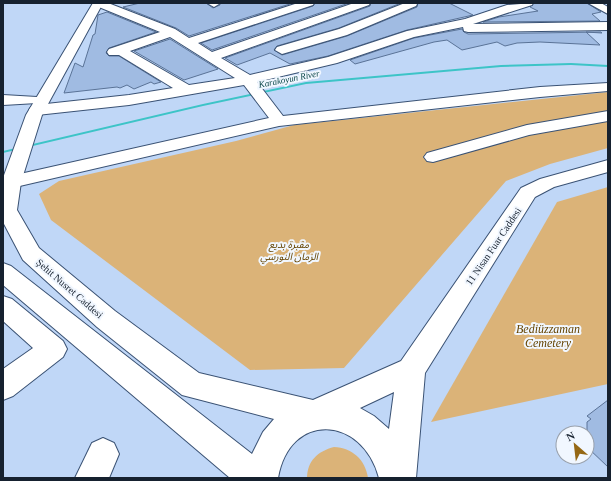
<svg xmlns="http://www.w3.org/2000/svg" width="611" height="481" viewBox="0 0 611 481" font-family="'Times New Roman','Noto Sans Arabic',serif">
<rect width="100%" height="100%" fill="#c0d7f7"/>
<!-- green -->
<g fill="#dbb378">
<polygon points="608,92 608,148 550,164 506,181 344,368 250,370 51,220 39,194 59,181 236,141 294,125"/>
<polygon points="608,187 608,384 431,422 557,202"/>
<path d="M 334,447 C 352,448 365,459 368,478 L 307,478 C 307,461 318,451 334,447 Z"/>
</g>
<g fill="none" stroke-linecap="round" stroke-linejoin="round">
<!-- stream -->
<polygon fill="#3dc4c7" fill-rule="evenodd" points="571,63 608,65 608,67 571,65 501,67 306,84 203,106 3,153 3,151 203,104 306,82 501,65"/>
</g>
<!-- building -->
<g fill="#a0bbe2" stroke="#5a7397">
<polygon points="140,3 206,3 213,8 220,5 220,3 293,3 189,36 176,28 123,7"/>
<polygon points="315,3 349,3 212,50 201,43 313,6"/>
<polygon points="371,3 401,3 339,28 277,46 274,50 282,55 347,36 417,7 418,3 449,3 473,15 407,30 328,56 290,64 270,53 237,65 225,58 370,6"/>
<polygon points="534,3 587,3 601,12 592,14 600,21 483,22 499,17 538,11 530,7"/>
<polygon points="107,12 156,32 109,48 106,53 109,56 119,56 161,82 154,84 151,82 134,89 127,85 120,88 117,87 64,93 75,63 83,67 93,35 95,34 98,15"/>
<polygon points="462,29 464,32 468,34 601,32 602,33 586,32 600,45 540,42 517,43 505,46 497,42 462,50 447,40 434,42 355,64 350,60 414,38"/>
<polygon points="170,39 218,69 184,80 134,51"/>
<polygon points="608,400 608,467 587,447 587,422 591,419 587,416"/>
</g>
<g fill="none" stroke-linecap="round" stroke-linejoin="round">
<!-- minor casing -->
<g stroke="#3a5274" stroke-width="2">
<g id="minor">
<path d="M 93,3 L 108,3 L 175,29 L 189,38 L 298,3 L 314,3 L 313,5 L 198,43 L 212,52 L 354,3 L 370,3 L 369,5 L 221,58 L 250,75 L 328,57 L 407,31 L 465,19 L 507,5 L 533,3 L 532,5 L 473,24 L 608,22 L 608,30 L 468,32 L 464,31 L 463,27 L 414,37 L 337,63 L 257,82 L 283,116 L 540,87 L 608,83 L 608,91 L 540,97 L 279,126 L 11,188 L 4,186 L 3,180 L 11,176 L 269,118 L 244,85 L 129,105 L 37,115 L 31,113 L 29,110 L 31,107 L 37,105 L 129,95 L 173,88 L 119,55 L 109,55 L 107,52 L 109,49 L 160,32 L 94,5 ZM 170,37 L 235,78 L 189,85 L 130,51 Z"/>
<polygon points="207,3 219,3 219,4 214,7"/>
<polygon points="405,3 417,4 416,6 347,35 282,54 275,50 277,47 339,29"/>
<polygon points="588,3 601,3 608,7 608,14"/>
<polygon points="3,95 37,97 40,100 37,103 3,105"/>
<polygon points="608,111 608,121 529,135 433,162 427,161 424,157 427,153 527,125"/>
<polygon points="3,296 12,299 63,341 67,349 63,357 13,396 3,400 3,369 33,348 3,321"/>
<polygon points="103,438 114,443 119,454 109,478 75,478 92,443"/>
</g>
</g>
<!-- major casing -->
<g stroke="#3a5274" stroke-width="2">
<path id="major" d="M 93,3 L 103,3 L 42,115 L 21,182 L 17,210 L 39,248 L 115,311 L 199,373 L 313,400 L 401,361 L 521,188 L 540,179 L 608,160 L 608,172 L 554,187 L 535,197 L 425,373 L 416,478 L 379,478 C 363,416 290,410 278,478 L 230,478 L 3,285 L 3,263 L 11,266 L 252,454 L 263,432 L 274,419 L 182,395 L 97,327 L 23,260 L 3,222 L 3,178 L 26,115 ZM 394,392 L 389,429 L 374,416 L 360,408 Z"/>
</g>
<!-- minor -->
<use href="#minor" fill="#fff" fill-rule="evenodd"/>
<!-- major -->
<use href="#major" fill="#fff" fill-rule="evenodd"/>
</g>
<g text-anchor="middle" stroke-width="4" stroke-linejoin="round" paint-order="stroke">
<!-- far-water labels -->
<g font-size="9" font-style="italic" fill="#003f40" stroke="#f1f7ff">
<text transform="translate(289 79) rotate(-11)" y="3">Karakoyun River</text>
</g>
<!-- park labels -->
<g font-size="10" font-style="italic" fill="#654402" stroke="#f1f7ff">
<text x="289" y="248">مقبرة بديع<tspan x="289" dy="12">الزمان النورسي</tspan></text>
</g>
<!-- street labels -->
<g font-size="10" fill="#16212f" stroke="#f1f7ff">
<text transform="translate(493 246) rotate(-56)" y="4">11 Nisan Fuar Caddesi</text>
<text transform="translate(70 288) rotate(41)" y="4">Şehit Nusret Caddesi</text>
</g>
<!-- near-park labels -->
<g font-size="12" font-style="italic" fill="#654402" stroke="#f1f7ff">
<text x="548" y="333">Bediüzzaman<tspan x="548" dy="14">Cemetery</tspan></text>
</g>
</g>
<!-- border -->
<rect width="611" height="481" fill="none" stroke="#16212f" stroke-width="8"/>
<!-- north arrow -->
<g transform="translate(575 445) rotate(332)"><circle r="19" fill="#f1f7ff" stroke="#99a1ac"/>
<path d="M0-3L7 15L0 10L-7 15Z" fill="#956815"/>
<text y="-6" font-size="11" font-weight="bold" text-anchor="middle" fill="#16212f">N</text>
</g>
</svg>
